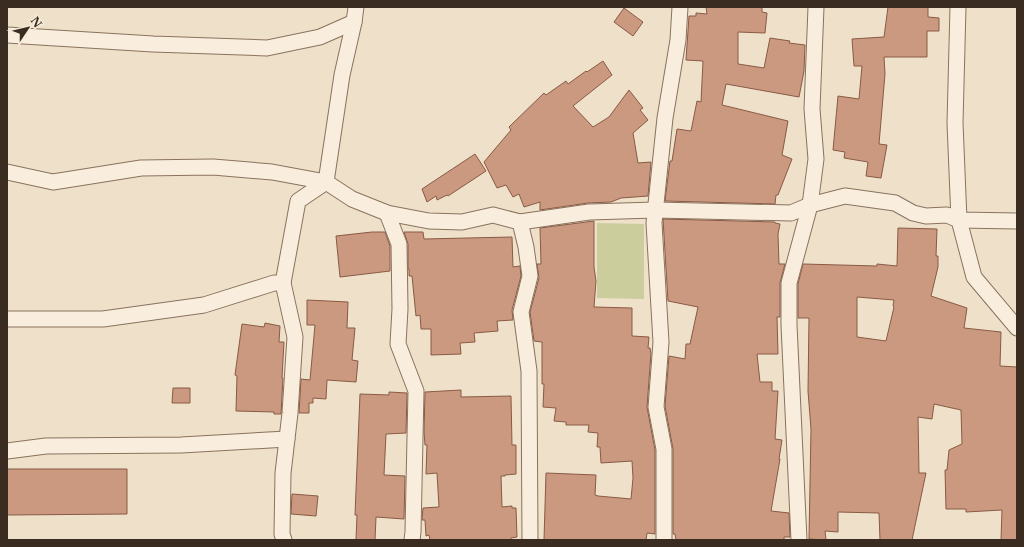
<svg xmlns="http://www.w3.org/2000/svg" width="1024" height="547" viewBox="0 0 1024 547" font-family="'Libre Baskerville',serif">
<rect width="100%" height="100%" fill="#eee0c9"/>
<!-- green -->
<polygon fill="#cbcd9d" points="597,223 644,224 644,299 597,298"/>
<!-- building -->
<g fill="#cb9980" stroke="#895a44" fill-rule="evenodd">
<polygon points="706,7 762,7 762,12 767,13 765,33 738,32 738,64 764,68 770,38 790,41 789,43 805,45 804,71 799,97 726,84 722,105 788,121 782,155 792,159 778,195 776,195 775,204 665,201 670,161 672,161 677,129 691,131 697,101 701,102 703,61 686,60 689,16 696,16 696,13 707,14"/>
<polygon points="888,7 928,7 928,17 939,18 939,31 927,31 927,57 884,57 885,74 879,144 887,145 881,178 866,176 868,162 844,158 845,152 833,150 838,96 859,99 862,66 854,66 852,39 884,37"/>
<polygon points="624,8 643,22 633,36 614,22"/>
<polygon points="603,61 612,75 573,106 593,127 609,117 629,90 643,108 640,110 648,120 633,133 638,163 651,162 648,196 621,198 611,202 588,203 540,210 540,202 524,207 519,194 513,197 506,185 497,188 484,162 511,130 509,127 544,93 546,95 566,81 568,84 586,71 587,72"/>
<polygon points="475,154 486,171 448,196 447,195 437,200 436,196 427,202 422,189"/>
<polygon points="663,219 775,222 775,223 780,224 778,234 779,264 785,264 780,283 780,317 777,317 778,354 757,354 760,382 772,382 772,391 778,391 775,439 782,440 779,459 780,459 771,511 789,513 790,537 784,537 784,540 676,540 675,534 673,534 673,449 665,406 669,356 685,359 686,344 690,344 698,307 668,301"/>
<polygon points="594,221 594,267 596,281 594,307 632,308 632,336 649,337 648,348 650,348 651,353 647,407 655,450 655,534 647,533 646,540 544,540 546,473 596,475 595,495 598,496 631,499 633,478 632,461 601,463 600,447 597,447 598,433 588,432 589,425 566,425 566,422 554,421 556,408 543,407 544,384 542,384 542,342 534,341 530,312 539,278 537,264 541,264 540,228"/>
<path d="M 898,228 L 937,229 L 936,256 L 938,256 L 938,267 L 931,296 L 967,308 L 964,328 L 1001,332 L 1000,366 L 1017,367 L 1017,540 L 1001,540 L 1002,510 L 966,512 L 966,509 L 946,509 L 945,470 L 947,470 L 949,450 L 962,444 L 961,410 L 934,404 L 932,419 L 918,417 L 919,473 L 926,473 L 912,540 L 880,540 L 879,513 L 838,512 L 838,532 L 825,531 L 826,540 L 809,539 L 811,429 L 808,391 L 809,318 L 798,318 L 798,284 L 803,264 L 877,266 L 877,264 L 897,266 ZM 857,297 L 894,300 L 893,306 L 894,307 L 886,341 L 857,337 Z"/>
<polygon points="372,232 385,232 390,246 390,271 340,277 336,236"/>
<polygon points="404,232 423,232 424,239 512,237 513,267 520,266 521,276 512,310 513,320 497,321 498,331 474,333 475,342 460,343 461,354 431,355 431,329 421,329 420,315 416,316 412,276 409,276 409,269 408,269 408,244"/>
<polygon points="307,300 348,302 347,328 355,328 352,360 358,361 356,382 327,380 326,399 313,398 313,403 309,403 309,413 299,413 301,379 310,380 315,325 307,325"/>
<polygon points="265,323 280,326 279,342 284,342 282,378 283,378 281,414 274,414 274,412 236,411 237,376 235,375 242,324 264,327"/>
<polygon points="173,388 190,388 190,403 172,403"/>
<polygon points="461,390 461,397 511,396 512,445 516,445 516,474 505,475 505,476 501,476 502,507 512,506 512,508 516,508 517,537 511,538 511,540 430,540 429,535 426,536 425,520 422,520 423,508 439,507 437,473 426,474 427,445 425,445 424,432 425,392"/>
<polygon points="389,392 407,393 406,433 386,434 384,475 405,476 404,519 376,517 375,540 356,540 357,515 355,515 360,394 389,395"/>
<polygon points="7,469 127,469 127,514 7,515"/>
<polygon points="292,494 318,496 316,516 291,514"/>
</g>
<g fill="none" stroke-linecap="round" stroke-linejoin="round">
<!-- street casing -->
<g stroke="#8a725e" stroke-width="17">
<g id="street">
<polyline points="958,7 955,123 959,220 974,277 1017,328"/>
<polyline points="7,35 153,44 267,48 320,37 354,22"/>
<polyline points="7,172 53,182 141,168 213,167 272,172 326,182 352,199 387,213 429,221 462,222 493,215 520,222 526,247 530,276 521,312 529,371 530,540"/>
<polyline points="387,213 399,244 400,309 398,344 416,391 413,532 412,540"/>
<polyline points="520,222 589,212 655,210 791,213 810,205 845,196 895,203 913,213 926,216 947,215 959,220 1017,221"/>
<polyline points="7,319 103,319 204,305 274,283 283,283"/>
<polyline points="7,451 46,446 181,445 287,439"/>
<polyline points="284,540 282,534 283,473 290,413 295,337 283,283 298,201 326,182 342,75 354,22 356,7"/>
<polyline points="664,540 664,449 656,407 661,342 654,223 665,118 678,40 680,7"/>
<polyline points="799,540 789,325 789,283 810,205 816,159 812,109 816,7"/>
</g>
</g>
<!-- street -->
<use href="#street" stroke="#f9eedd" stroke-width="15"/>
</g>
<!-- border -->
<rect width="1024" height="547" fill="none" stroke="#3b2c21" stroke-width="16"/>
<!-- north arrow -->
<g transform="translate(28 28) rotate(55)" stroke="#f6ebd9" stroke-width="3" paint-order="stroke">
<path d="M0-3L7 15L0 10L-7 15Z" fill="#3b2c21"/>
<text y="-6" font-size="11" font-weight="bold" text-anchor="middle" fill="#3b2c21">N</text>
</g>
</svg>
